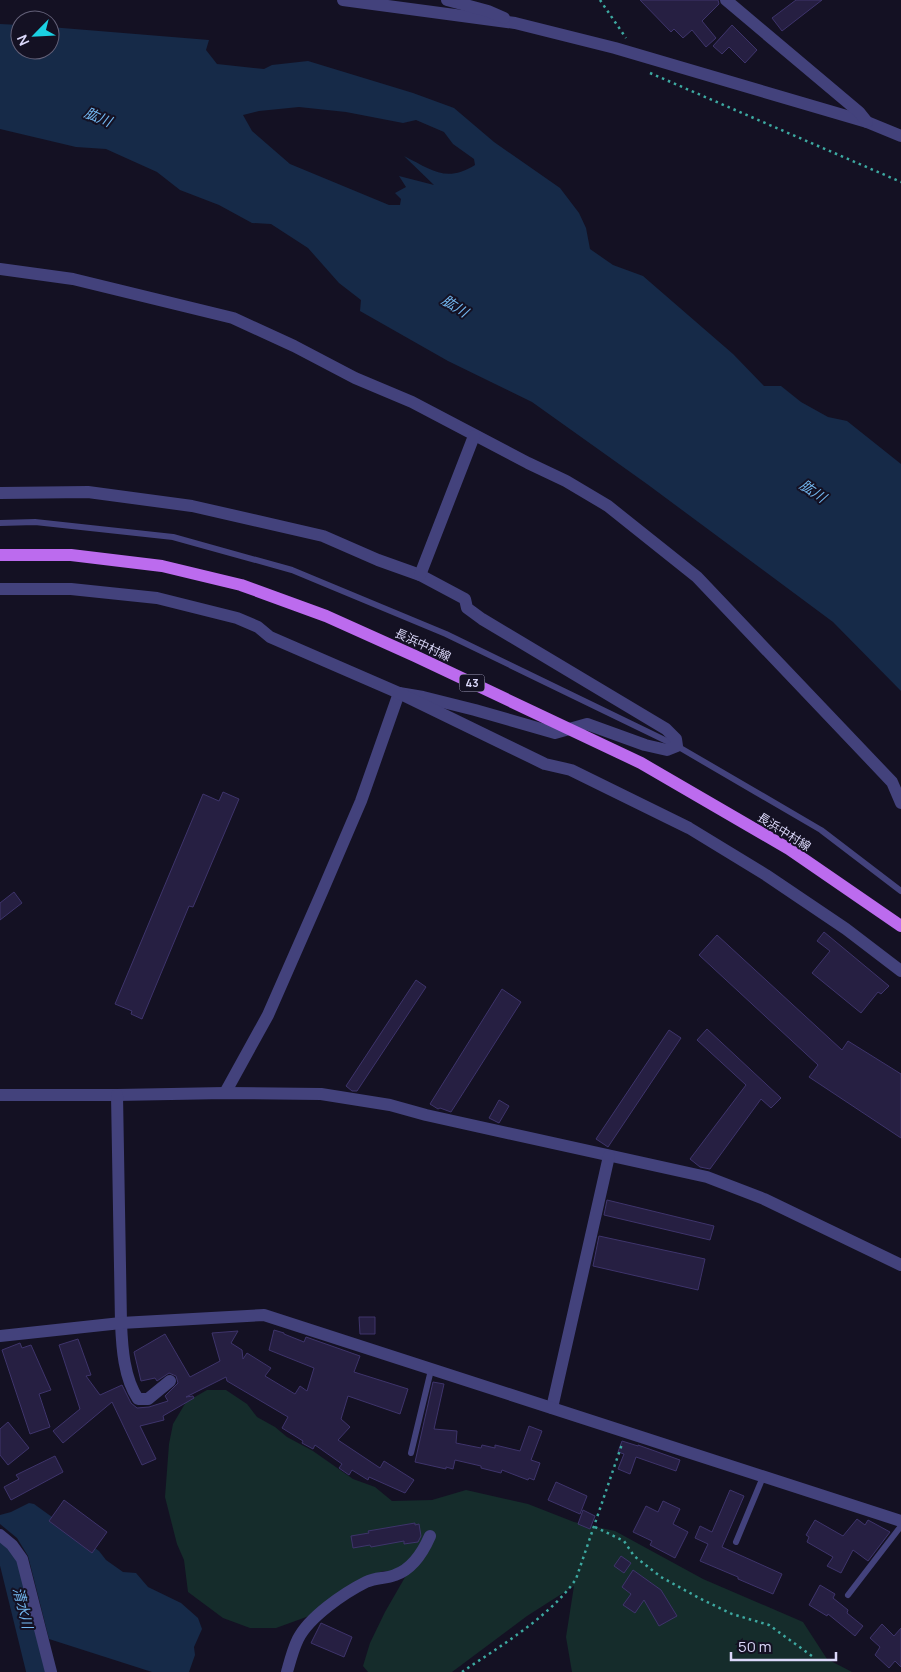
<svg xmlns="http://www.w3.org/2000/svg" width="901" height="1672" viewBox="0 0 901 1672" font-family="Manrope,'Noto Sans JP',sans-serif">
<rect width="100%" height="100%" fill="#141123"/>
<!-- green -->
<polygon fill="#152c2b" points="207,1390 226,1390 247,1404 257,1417 275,1427 287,1437 313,1451 353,1479 375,1487 392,1501 432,1500 466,1490 528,1504 574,1522 615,1531 703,1579 803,1622 827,1659 852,1672 572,1672 566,1637 574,1586 527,1616 452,1672 368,1672 363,1666 370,1643 385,1612 408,1572 383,1571 360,1580 309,1616 276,1628 250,1628 223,1618 188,1592 184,1560 177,1544 165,1497 169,1444 173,1424 186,1402"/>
<!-- water -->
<g fill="#162a48" fill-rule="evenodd">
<path d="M 0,24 L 20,25 L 20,50 L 50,50 L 50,27 L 209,40 L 206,50 L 217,64 L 264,69 L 272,65 L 308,61 L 413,93 L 454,108 L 494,142 L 560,188 L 579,213 L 586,228 L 590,249 L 613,265 L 643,276 L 733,354 L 764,386 L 781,386 L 801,402 L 828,417 L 847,421 L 901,464 L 901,691 L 833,622 L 647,484 L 532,402 L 448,361 L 360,311 L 361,300 L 339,283 L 308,248 L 271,224 L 252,223 L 219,205 L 180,190 L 157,172 L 106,149 L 76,147 L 0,129 ZM 299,107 L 346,112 L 403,123 L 416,120 L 444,132 L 453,144 L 474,159 L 475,165 C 446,183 432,170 404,156 L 434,185 L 399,176 L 406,187 L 395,193 L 401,199 L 400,205 L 389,205 L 290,164 L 252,131 L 243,115 L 259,111 Z"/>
<polygon points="29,1503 34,1504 99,1551 106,1560 123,1572 136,1573 148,1587 181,1603 198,1618 202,1629 194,1647 195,1655 189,1672 152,1672 49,1639 28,1556 17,1538 0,1524 0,1515 11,1512"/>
</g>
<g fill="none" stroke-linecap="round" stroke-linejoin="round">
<!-- river -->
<polyline stroke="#162a48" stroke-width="25" points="0,1547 11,1558 39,1672"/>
</g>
<!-- building -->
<g fill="#261f42" stroke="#3e346b">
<polygon points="640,0 718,0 719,4 702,21 716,38 706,47 692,30 683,38 674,29 671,32"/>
<polygon points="796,0 822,0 782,31 772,18"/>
<polygon points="732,25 757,50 745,63 729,47 722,54 713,46"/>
<polygon points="223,792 239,799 193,907 189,906 142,1019 131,1014 132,1011 115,1004 203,794 219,801"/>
<polygon points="14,892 22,903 0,920 0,903"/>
<polygon points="824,932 889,986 881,994 878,992 861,1013 812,973 830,951 817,941"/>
<polygon points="717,935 842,1050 848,1041 901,1074 901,1138 809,1077 818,1065 699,955"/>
<polygon points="416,980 426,987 357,1091 352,1091 346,1086"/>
<polygon points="502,989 521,1002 451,1112 440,1108 438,1109 430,1104"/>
<polygon points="707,1029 781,1098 771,1108 761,1099 710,1169 700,1167 690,1159 746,1085 697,1040"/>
<polygon points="669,1030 681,1038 608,1147 596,1139"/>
<polygon points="499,1100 509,1106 499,1123 489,1118"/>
<polygon points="607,1200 714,1226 710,1240 604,1215"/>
<polygon points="599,1236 705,1259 698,1290 593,1266"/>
<polygon points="359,1317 375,1317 375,1334 360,1334"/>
<polygon points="274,1330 284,1333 284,1334 304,1342 306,1337 360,1356 354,1372 408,1389 400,1414 348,1396 341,1419 350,1427 338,1440 380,1468 384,1461 414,1480 405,1493 369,1477 368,1480 352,1470 349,1475 339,1468 342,1464 315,1445 313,1449 302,1443 303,1441 282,1428 288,1417 227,1381 226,1377 186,1397 193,1396 194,1398 163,1416 164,1420 140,1426 156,1459 142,1465 112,1402 63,1443 53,1431 80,1409 59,1345 78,1339 91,1375 86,1376 100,1395 122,1385 131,1403 137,1408 149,1407 168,1401 165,1396 178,1383 176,1376 169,1373 157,1381 155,1378 141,1381 134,1352 165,1334 190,1377 220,1361 212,1333 238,1331 231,1343 242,1350 243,1359 247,1353 271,1368 265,1376 295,1394 300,1386 307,1391 314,1368 269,1350"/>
<polygon points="20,1343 22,1348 31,1345 51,1390 39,1394 50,1427 30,1434 2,1350"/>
<polygon points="433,1382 444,1384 434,1429 457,1431 456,1443 481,1448 482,1445 495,1448 495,1445 520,1451 529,1426 542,1431 531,1460 540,1463 534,1480 529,1478 528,1480 502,1470 501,1473 481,1468 481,1466 455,1460 453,1469 446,1467 446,1469 415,1462"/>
<polygon points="8,1422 29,1448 8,1465 0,1455 0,1429"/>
<polygon points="622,1441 638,1446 638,1445 680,1460 676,1471 636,1457 630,1474 618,1469 624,1454 618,1452"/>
<polygon points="55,1456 63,1472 11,1500 4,1487 19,1479 16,1475"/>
<polygon points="556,1482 587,1496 580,1514 548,1500"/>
<polygon points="730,1490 744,1496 722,1547 782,1574 773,1594 738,1579 738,1577 700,1561 708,1544 695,1538 700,1526 712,1532"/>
<polygon points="64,1500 107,1532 92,1553 49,1521"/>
<polygon points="663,1501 680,1509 673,1524 688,1532 675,1558 650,1545 652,1541 633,1532 646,1506 658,1512"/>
<polygon points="583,1510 595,1516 590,1529 578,1524"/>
<polygon points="857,1519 865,1525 868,1520 890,1532 868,1561 853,1550 841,1573 827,1566 833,1557 807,1542 809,1537 806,1535 815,1520 843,1536"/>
<polygon points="415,1523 415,1525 419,1524 421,1536 418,1542 404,1544 404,1541 371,1547 370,1545 353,1548 351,1536 369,1533 368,1531"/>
<polygon points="621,1556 631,1563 624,1573 614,1566"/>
<polygon points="633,1570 661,1590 677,1616 659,1626 644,1600 635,1613 623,1605 631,1594 622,1587"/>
<polygon points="820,1585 835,1594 833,1598 848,1610 847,1613 863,1626 855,1636 828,1614 827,1616 809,1605"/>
<polygon points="321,1623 352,1637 344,1657 311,1643"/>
<polygon points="882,1624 894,1636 901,1628 901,1667 895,1661 889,1668 875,1655 880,1647 870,1638"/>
</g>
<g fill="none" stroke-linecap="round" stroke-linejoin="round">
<!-- path -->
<g stroke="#3da9a1" stroke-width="2.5" stroke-dasharray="2.5 4" stroke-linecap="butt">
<polyline points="600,0 626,38"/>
<polyline points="650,73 901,182"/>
<polyline points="595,1527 624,1541 634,1556 661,1577 699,1598 732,1614 769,1625 812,1656"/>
<path d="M 462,1672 C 500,1646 550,1617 576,1579 L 622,1444"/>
</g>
<!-- service -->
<g stroke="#43427c" stroke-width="6">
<polyline points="0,523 35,522 173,537 292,570 446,634 677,746 821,830 901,891"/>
<polyline points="411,1453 431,1370"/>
<polyline points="736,1542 763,1477"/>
<polyline points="848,1595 901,1526"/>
</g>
<!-- minor -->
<g stroke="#43427c" stroke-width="12">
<polyline points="343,0 515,23 615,48 867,122 901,136"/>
<polyline points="447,0 488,11 504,18"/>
<polyline points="726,0 859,112 867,122"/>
<polyline points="0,269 73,279 233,318 294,346 355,378 412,402 528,463 566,481 608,506 697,577 892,782 901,803"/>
<polyline points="0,493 88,492 192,506 323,536 378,560 420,575 465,599 467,608 482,619 666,729 676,739 677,746 667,750 645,745 587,724 555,733 475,710 423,697 399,693 361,801 322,892 268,1015 225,1093"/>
<polyline points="420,575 474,436"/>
<polyline points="0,589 71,589 157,598 237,618 258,627 270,637 399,693 545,764 571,770 689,828 766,875 846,929 901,971"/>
<polyline points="0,1095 117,1095 225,1093 321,1094 390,1105 426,1115 707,1177 764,1199 901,1265"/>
<path d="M 117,1095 L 121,1323 C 122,1348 124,1378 138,1399 L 148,1399 L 170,1381"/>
<polyline points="552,1408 609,1156"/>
<polyline points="0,1535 12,1545 22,1559 51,1672"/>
<path d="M 287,1672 C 290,1661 293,1649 298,1639 C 309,1617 344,1593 366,1582 C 376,1577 385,1579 395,1575 C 413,1569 423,1552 430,1536"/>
</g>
<!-- tertiary -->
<polyline stroke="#43427c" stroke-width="12" points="0,1336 121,1323 264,1315 901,1521"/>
<!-- primary -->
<polyline stroke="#bc6bee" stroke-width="12" points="0,555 71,555 162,566 241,585 326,616 415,656 641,763 789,849 901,926"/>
</g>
<g text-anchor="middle" stroke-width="4" stroke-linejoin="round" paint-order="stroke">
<!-- shield labels -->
<rect fill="#141123" stroke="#9f9cba" stroke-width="1" x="459.5" y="674.5" width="25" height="17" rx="4"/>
<g font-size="11" font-weight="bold" fill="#dbd8fa">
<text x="472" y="687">43</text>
</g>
<!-- street labels -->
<g font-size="12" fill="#dbd8fa" stroke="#141123">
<text transform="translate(423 645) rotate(25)" y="4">長浜中村線</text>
<text transform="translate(784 832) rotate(32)" y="4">長浜中村線</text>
</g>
<!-- water labels -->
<g font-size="14" font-style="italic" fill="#72b6ee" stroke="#141123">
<text transform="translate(98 117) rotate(23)" y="5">肱川</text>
<text transform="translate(455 306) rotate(32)" y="5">肱川</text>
<text transform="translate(813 491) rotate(34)" y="5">肱川</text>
<text transform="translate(23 1608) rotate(76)" y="5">清水川</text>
</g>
</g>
<!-- north arrow -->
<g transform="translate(35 35) rotate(246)"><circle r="24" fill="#141123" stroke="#646179"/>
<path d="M0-4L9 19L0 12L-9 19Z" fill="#1bd1e3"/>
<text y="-8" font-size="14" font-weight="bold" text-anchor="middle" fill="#dbd8fa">N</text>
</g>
<!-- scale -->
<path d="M731 1652v8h105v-8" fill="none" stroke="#dbd8fa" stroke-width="2.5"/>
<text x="738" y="1652" font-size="15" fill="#dbd8fa" stroke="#141123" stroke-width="4" paint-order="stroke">50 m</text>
</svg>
